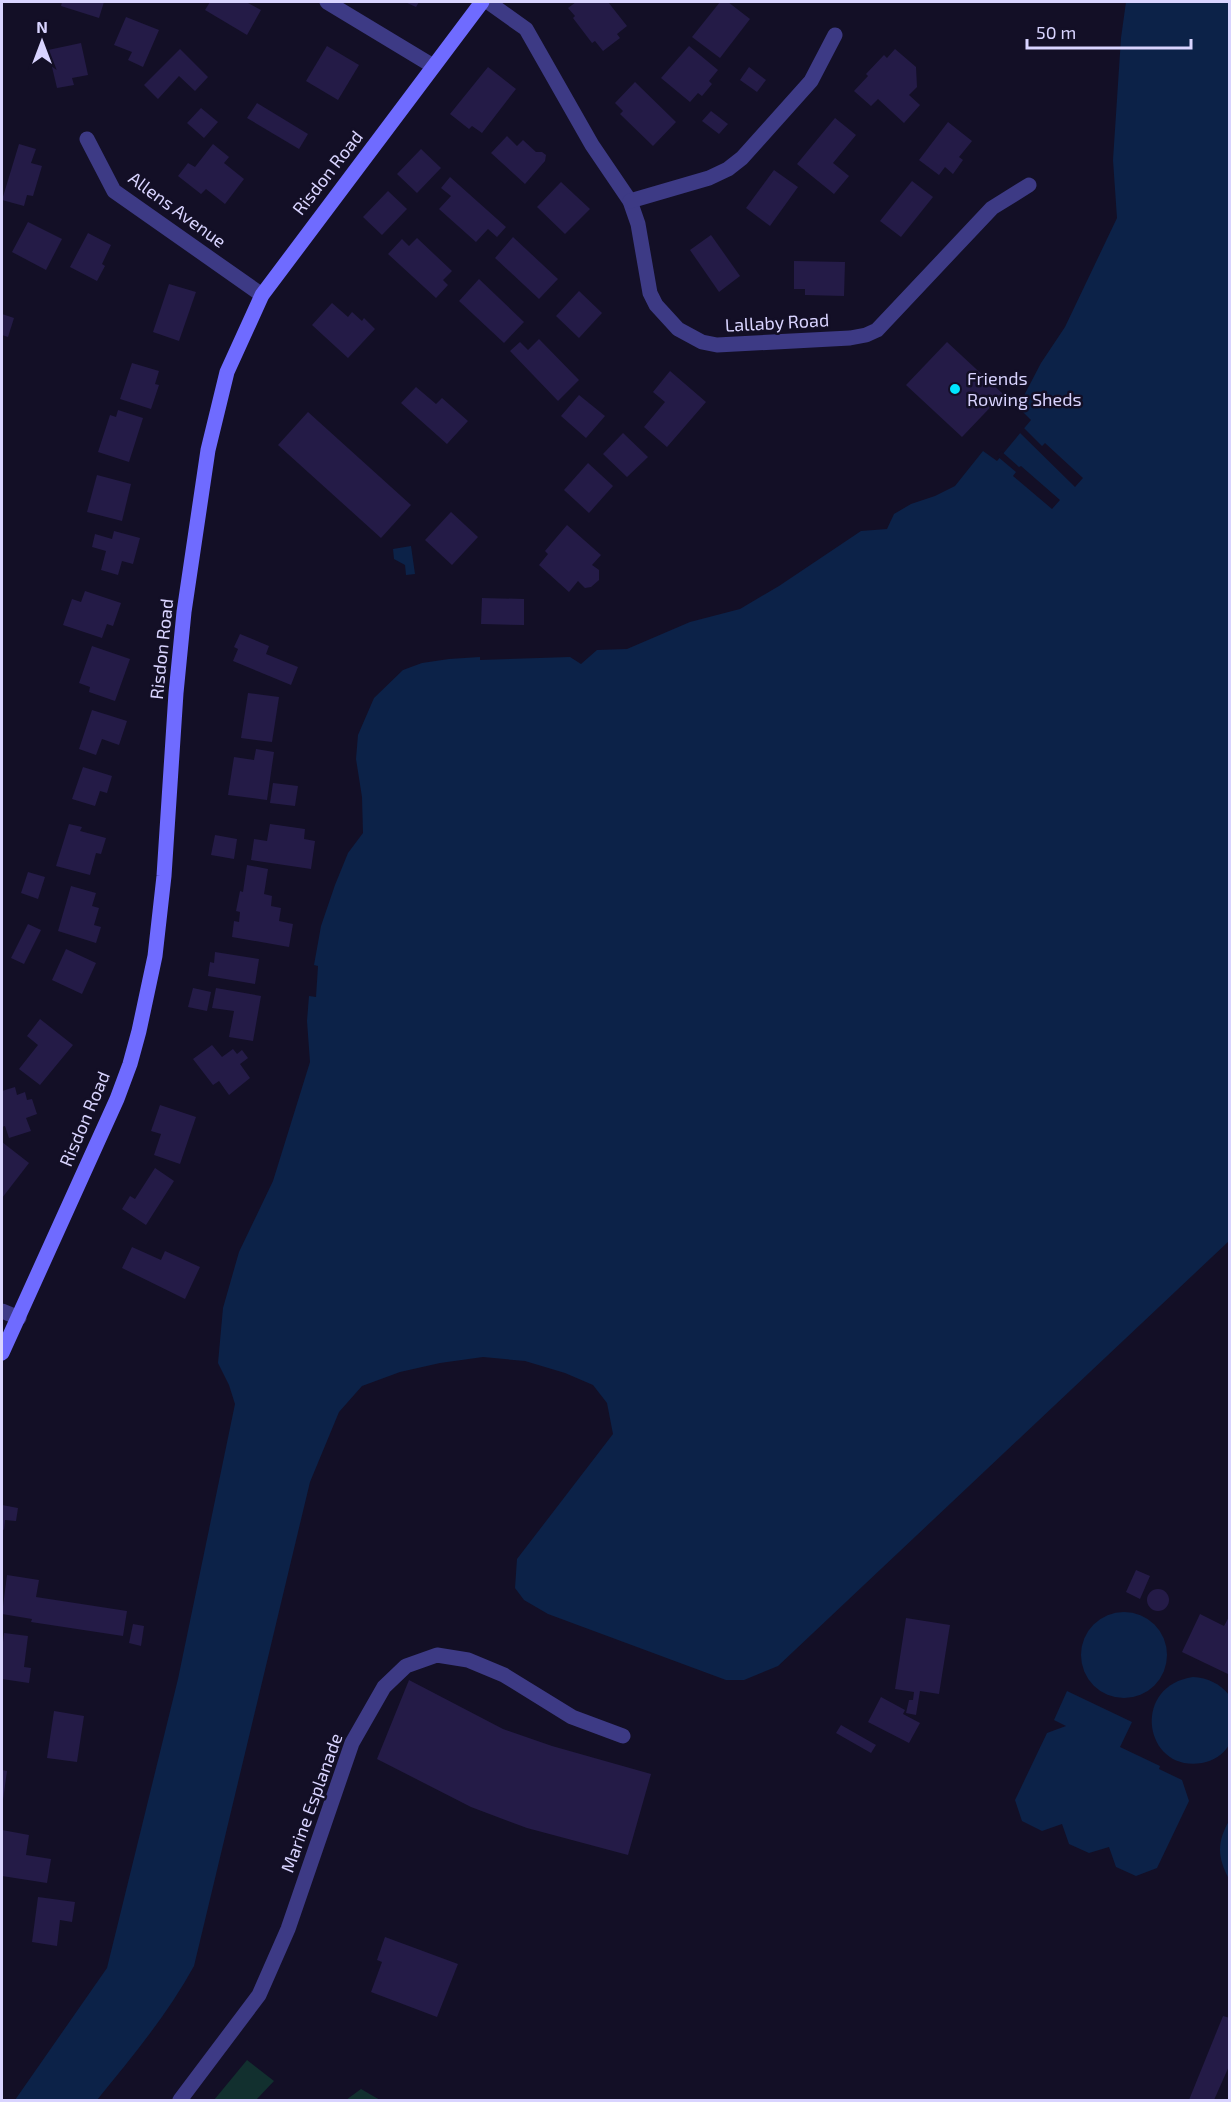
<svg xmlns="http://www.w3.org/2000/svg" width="1231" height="2102" viewBox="0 0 1231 2102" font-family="'Exo 2',sans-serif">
<rect width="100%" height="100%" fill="#130f26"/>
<!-- green -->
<g fill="#12302f">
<polygon points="247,2060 274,2081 256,2100 214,2100"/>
<polygon points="361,2089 380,2100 346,2100"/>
</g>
<!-- water -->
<g fill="#0c2248">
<path d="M 1126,2 L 1229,2 L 1229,1241 L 778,1666 L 744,1680 L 726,1680 L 548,1614 L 524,1600 L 515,1588 L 517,1559 L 613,1434 L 607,1403 L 593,1385 L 565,1373 L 525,1361 L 483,1357 L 440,1363 L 400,1372 L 362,1386 L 339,1412 L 310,1482 L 194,1966 C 167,2015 132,2057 97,2100 L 15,2100 L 107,1968 L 178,1679 L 235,1404 L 229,1385 L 218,1363 L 223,1308 L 239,1252 L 273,1181 L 310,1062 L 307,1021 L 309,996 L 316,997 L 318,966 L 314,965 L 321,926 L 335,885 L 348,853 L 363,833 L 362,797 L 356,759 L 358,735 L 374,698 L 403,670 L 422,663 L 449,659 L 480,657 L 480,660 L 570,657 L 581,664 L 597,650 L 627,649 L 690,622 L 740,609 L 779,586 L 861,531 L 887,529 L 894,514 L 911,504 L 935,496 L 955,486 L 983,451 L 997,461 L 1031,420 L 1018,407 L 1041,363 L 1065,327 L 1117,218 L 1113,160 L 1121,38 Z"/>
<polygon points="411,546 415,574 406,575 405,565 394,559 393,549"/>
<circle cx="1124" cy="1655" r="43"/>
<path d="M 1193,1677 C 1208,1678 1219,1683 1229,1695 L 1229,1745 C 1223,1755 1213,1761 1202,1763 C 1144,1773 1130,1686 1193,1677 Z"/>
<polygon points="1067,1691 1132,1722 1120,1747 1160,1766 1159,1769 1182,1780 1189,1801 1157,1868 1136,1876 1116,1867 1109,1847 1089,1853 1069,1844 1062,1824 1042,1831 1022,1821 1015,1800 1047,1733 1066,1726 1054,1720"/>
<path d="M 1229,1821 L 1229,1879 C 1217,1857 1217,1842 1229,1821 Z"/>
</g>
<!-- pier -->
<g fill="#130f26">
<polygon points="1022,426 1042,446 1045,443 1083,478 1075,487 1018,431"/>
<polygon points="1001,451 1019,467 1021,466 1060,500 1052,509 1013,476 1016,472 997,456"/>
</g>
<!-- building -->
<g fill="#241b47">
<polygon points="62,2 104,2 99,18 61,6"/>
<polygon points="210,2 246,2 261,10 247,35 205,10"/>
<polygon points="405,2 419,2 416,7"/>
<polygon points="576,2 608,2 627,26 617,34 620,38 603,51 595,41 592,43 573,18 575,16 568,8"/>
<polygon points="720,2 728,2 750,19 720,58 692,37"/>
<polygon points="126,17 159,30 143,67 128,60 132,52 114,45"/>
<polygon points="81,43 88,75 72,78 74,85 57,88 48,50"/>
<polygon points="327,46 359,65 338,100 306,81"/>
<polygon points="689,46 718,70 709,81 712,84 702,96 698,93 690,102 661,78"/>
<polygon points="180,49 208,77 195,91 179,76 158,99 144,85"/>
<polygon points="895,49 916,67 917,87 909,95 920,105 904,123 878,99 871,106 854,91 868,76 866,74 884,55 887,58"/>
<polygon points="488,67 516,89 482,133 472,126 469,129 450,114"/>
<polygon points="749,67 766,80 757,92 740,80"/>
<polygon points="635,82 676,122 653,146 620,114 623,111 615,103"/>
<polygon points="257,103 308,134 299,149 247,118"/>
<polygon points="201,108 218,122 204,138 187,123"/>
<polygon points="711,111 728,124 719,134 702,121"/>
<polygon points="835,118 856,135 833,163 849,176 834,194 797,164"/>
<polygon points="948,122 972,141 959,157 963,160 953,174 945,167 939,175 919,160"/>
<polygon points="507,136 517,146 523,140 536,152 542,152 546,155 545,161 525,184 491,153"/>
<polygon points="19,144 36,149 31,163 42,166 33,196 27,195 24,206 2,200"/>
<polygon points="213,144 229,157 224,163 244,179 225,204 206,189 201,194 178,176 188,163 195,167"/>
<polygon points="421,149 441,168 417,193 397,174"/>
<polygon points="774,170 798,187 770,226 746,208"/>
<polygon points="450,177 506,227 497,237 488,229 476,242 439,209 451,196 441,188"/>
<polygon points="912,181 933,197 901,237 880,221"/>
<polygon points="561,182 590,209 565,234 537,207"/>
<polygon points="388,191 407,209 382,235 363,217"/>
<polygon points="28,222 62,239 46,270 12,252"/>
<polygon points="88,233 111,245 102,264 105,266 97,281 70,267"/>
<polygon points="711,235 740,276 719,292 690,250"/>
<polygon points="513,237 558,279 539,299 495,258"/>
<polygon points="417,238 452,271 443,280 448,285 436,298 388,254 402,239 409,246"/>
<polygon points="794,261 845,262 844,296 805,295 805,289 794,289"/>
<polygon points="479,279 524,322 504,343 459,301"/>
<polygon points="169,284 196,292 179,341 153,332"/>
<polygon points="579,291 602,313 579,338 556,316"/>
<polygon points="332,303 348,317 352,312 362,321 364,318 375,329 348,358 312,325"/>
<polygon points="2,314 14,318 8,337 2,335"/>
<polygon points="539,339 579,380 558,401 510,351 520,342 528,350"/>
<polygon points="947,342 1003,394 962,437 906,385"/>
<polygon points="132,363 159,371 155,384 159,385 151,409 120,399"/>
<polygon points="670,371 706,402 667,447 644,427 665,402 653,392"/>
<polygon points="416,387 436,404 442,398 468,421 447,444 401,403"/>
<polygon points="579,395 605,416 586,438 561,416"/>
<polygon points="118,410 143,418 129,462 98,452 110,415 116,417"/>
<polygon points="308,412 411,505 381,538 278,445"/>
<polygon points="623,433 648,457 627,477 603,454"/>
<polygon points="588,463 613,486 589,513 564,490"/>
<polygon points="97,475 131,484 122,521 87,512"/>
<polygon points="451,512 478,537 452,565 425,540"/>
<polygon points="567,525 601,555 592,565 599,570 599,580 591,587 585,588 578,581 569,592 539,565 548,554 545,551"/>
<polygon points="114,531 140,538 133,564 122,561 118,575 101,570 106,551 92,547 95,534 112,539"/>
<polygon points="85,591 121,603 113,626 107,624 102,638 63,625 72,599 81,602"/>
<polygon points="482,598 524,599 524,625 481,624"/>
<polygon points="240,634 269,646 266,654 298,667 291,685 233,661 238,649 234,647"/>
<polygon points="92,646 130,659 115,701 89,692 90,687 79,683"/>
<polygon points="248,693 279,697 272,742 241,738"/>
<polygon points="92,710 127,721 119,745 102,739 96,755 79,749"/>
<polygon points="256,749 274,752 267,800 228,795 234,757 254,760"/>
<polygon points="83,767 112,776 107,793 100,791 95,806 72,799"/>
<polygon points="273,783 298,786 295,806 270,803"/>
<polygon points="69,824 82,827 80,831 106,838 101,854 96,853 90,875 56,866"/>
<polygon points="270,824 305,829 304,839 315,841 311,869 251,860 254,839 267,841"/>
<polygon points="215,835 237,839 234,859 211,855"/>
<polygon points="247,865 268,869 264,894 272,896 271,906 281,908 279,921 293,924 289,947 232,937 234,921 239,922 240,912 236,911 240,891 243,892"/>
<polygon points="28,872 45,877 38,899 21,893"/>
<polygon points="71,886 96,893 92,906 99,908 94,925 101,927 96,943 58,931"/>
<polygon points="28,924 41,930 24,964 11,958"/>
<polygon points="66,949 96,963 82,994 52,980"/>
<polygon points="215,952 259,959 255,984 208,976 210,962 214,963"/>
<polygon points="193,988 211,992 207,1011 188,1007"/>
<polygon points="216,988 261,996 253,1041 229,1037 234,1011 212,1008"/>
<polygon points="40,1019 73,1045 40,1085 19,1069 38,1045 27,1036"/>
<polygon points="212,1045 222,1057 233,1049 237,1054 242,1050 248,1058 240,1064 250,1078 229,1095 219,1081 213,1085 193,1059"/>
<polygon points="15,1087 17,1095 25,1092 27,1100 32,1099 37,1114 26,1118 31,1131 9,1138 5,1126 2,1127 2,1091"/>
<polygon points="160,1105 196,1117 180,1164 154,1155 161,1134 151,1131"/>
<polygon points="2,1142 29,1163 2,1198"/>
<polygon points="155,1168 174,1181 146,1225 122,1209 130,1196 135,1199"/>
<polygon points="132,1247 161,1260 165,1251 200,1267 185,1299 122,1268"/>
<polygon points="2,1505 18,1508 16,1521 5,1520 4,1530 2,1529"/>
<polygon points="1136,1570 1150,1576 1140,1599 1126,1592"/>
<polygon points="7,1575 39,1580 36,1597 127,1611 123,1636 31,1622 32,1619 2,1614"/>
<circle cx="1158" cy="1600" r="11"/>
<polygon points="1200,1614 1224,1626 1230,1615 1230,1675 1182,1652"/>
<polygon points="906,1618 950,1625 939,1694 920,1691 916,1715 906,1713 909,1700 913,1700 914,1692 895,1689"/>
<polygon points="133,1624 144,1626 141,1646 129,1643"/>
<polygon points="4,1633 28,1636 24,1667 31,1668 29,1683 2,1679 2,1651"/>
<polygon points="409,1680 503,1729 552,1746 651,1774 628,1855 527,1828 471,1807 377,1759"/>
<polygon points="881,1697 905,1710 903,1714 920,1723 909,1743 868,1722"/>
<polygon points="54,1711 84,1716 77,1762 47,1758"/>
<polygon points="841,1725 876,1745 871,1753 836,1733"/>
<polygon points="2,1770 7,1771 3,1800 2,1800"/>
<polygon points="2,1830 29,1835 26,1855 51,1859 47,1883 2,1876"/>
<polygon points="38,1897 75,1902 72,1922 60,1920 57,1946 32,1942"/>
<polygon points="385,1937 458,1964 437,2017 371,1992 382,1962 377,1960"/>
<polygon points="1223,2016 1230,2018 1230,2064 1214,2100 1189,2100"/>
</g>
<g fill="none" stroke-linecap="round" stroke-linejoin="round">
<!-- street -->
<g stroke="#3d3a85" stroke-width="15">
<polyline points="327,2 433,66"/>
<polyline points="488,2 526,29 592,145 630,201 638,224 650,293 656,305 678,329 702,342 717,345 850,338 866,335 877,330 992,208 1029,185"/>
<polyline points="87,139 114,191 262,295"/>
<polyline points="630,201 709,178 728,169 742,158 811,81 835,35"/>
<polyline points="2,1311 19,1318"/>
<polyline points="180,2100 259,1995 288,1929 352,1743 384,1687 406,1666 437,1655 468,1660 504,1675 572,1717 623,1736"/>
</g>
<!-- secondary -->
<polyline stroke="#6f6bff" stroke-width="15" points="2,1353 117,1099 130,1064 139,1031 155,956 164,876 176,693 184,612 208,450 227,372 262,295 482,2"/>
</g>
<!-- markers -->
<circle fill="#00e5ff" stroke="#130f26" stroke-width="2" cx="955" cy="389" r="6"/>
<g text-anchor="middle" stroke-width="5" stroke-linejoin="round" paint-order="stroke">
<!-- street labels -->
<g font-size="18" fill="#d9d4ff" stroke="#130f26">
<text transform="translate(328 173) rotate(-52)" y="6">Risdon Road</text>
<text transform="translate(177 210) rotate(36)" y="6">Allens Avenue</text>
<text transform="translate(777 323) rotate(-3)" y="6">Lallaby Road</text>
<text transform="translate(162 649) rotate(-84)" y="6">Risdon Road</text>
<text transform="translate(85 1119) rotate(-67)" y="6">Risdon Road</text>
<text transform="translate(312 1803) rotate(-70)" y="6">Marine Esplanade</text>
</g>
<!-- poi labels -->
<g font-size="18" fill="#d9d4ff" stroke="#130f26" text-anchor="start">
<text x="967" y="385">Friends<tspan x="967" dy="21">Rowing Sheds</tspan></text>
</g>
</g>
<!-- border -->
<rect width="1231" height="2102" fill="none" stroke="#d9d4ff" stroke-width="6"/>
<!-- north arrow -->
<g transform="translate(42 42)" stroke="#130f26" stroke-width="4.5" paint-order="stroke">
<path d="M0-4.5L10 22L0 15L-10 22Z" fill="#d9d4ff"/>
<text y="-9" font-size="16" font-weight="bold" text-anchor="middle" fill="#d9d4ff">N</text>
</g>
<!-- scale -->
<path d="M1027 39v9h164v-9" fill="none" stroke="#d9d4ff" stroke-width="3"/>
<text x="1036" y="39" font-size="18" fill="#d9d4ff" stroke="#130f26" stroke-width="4.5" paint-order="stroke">50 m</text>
</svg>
